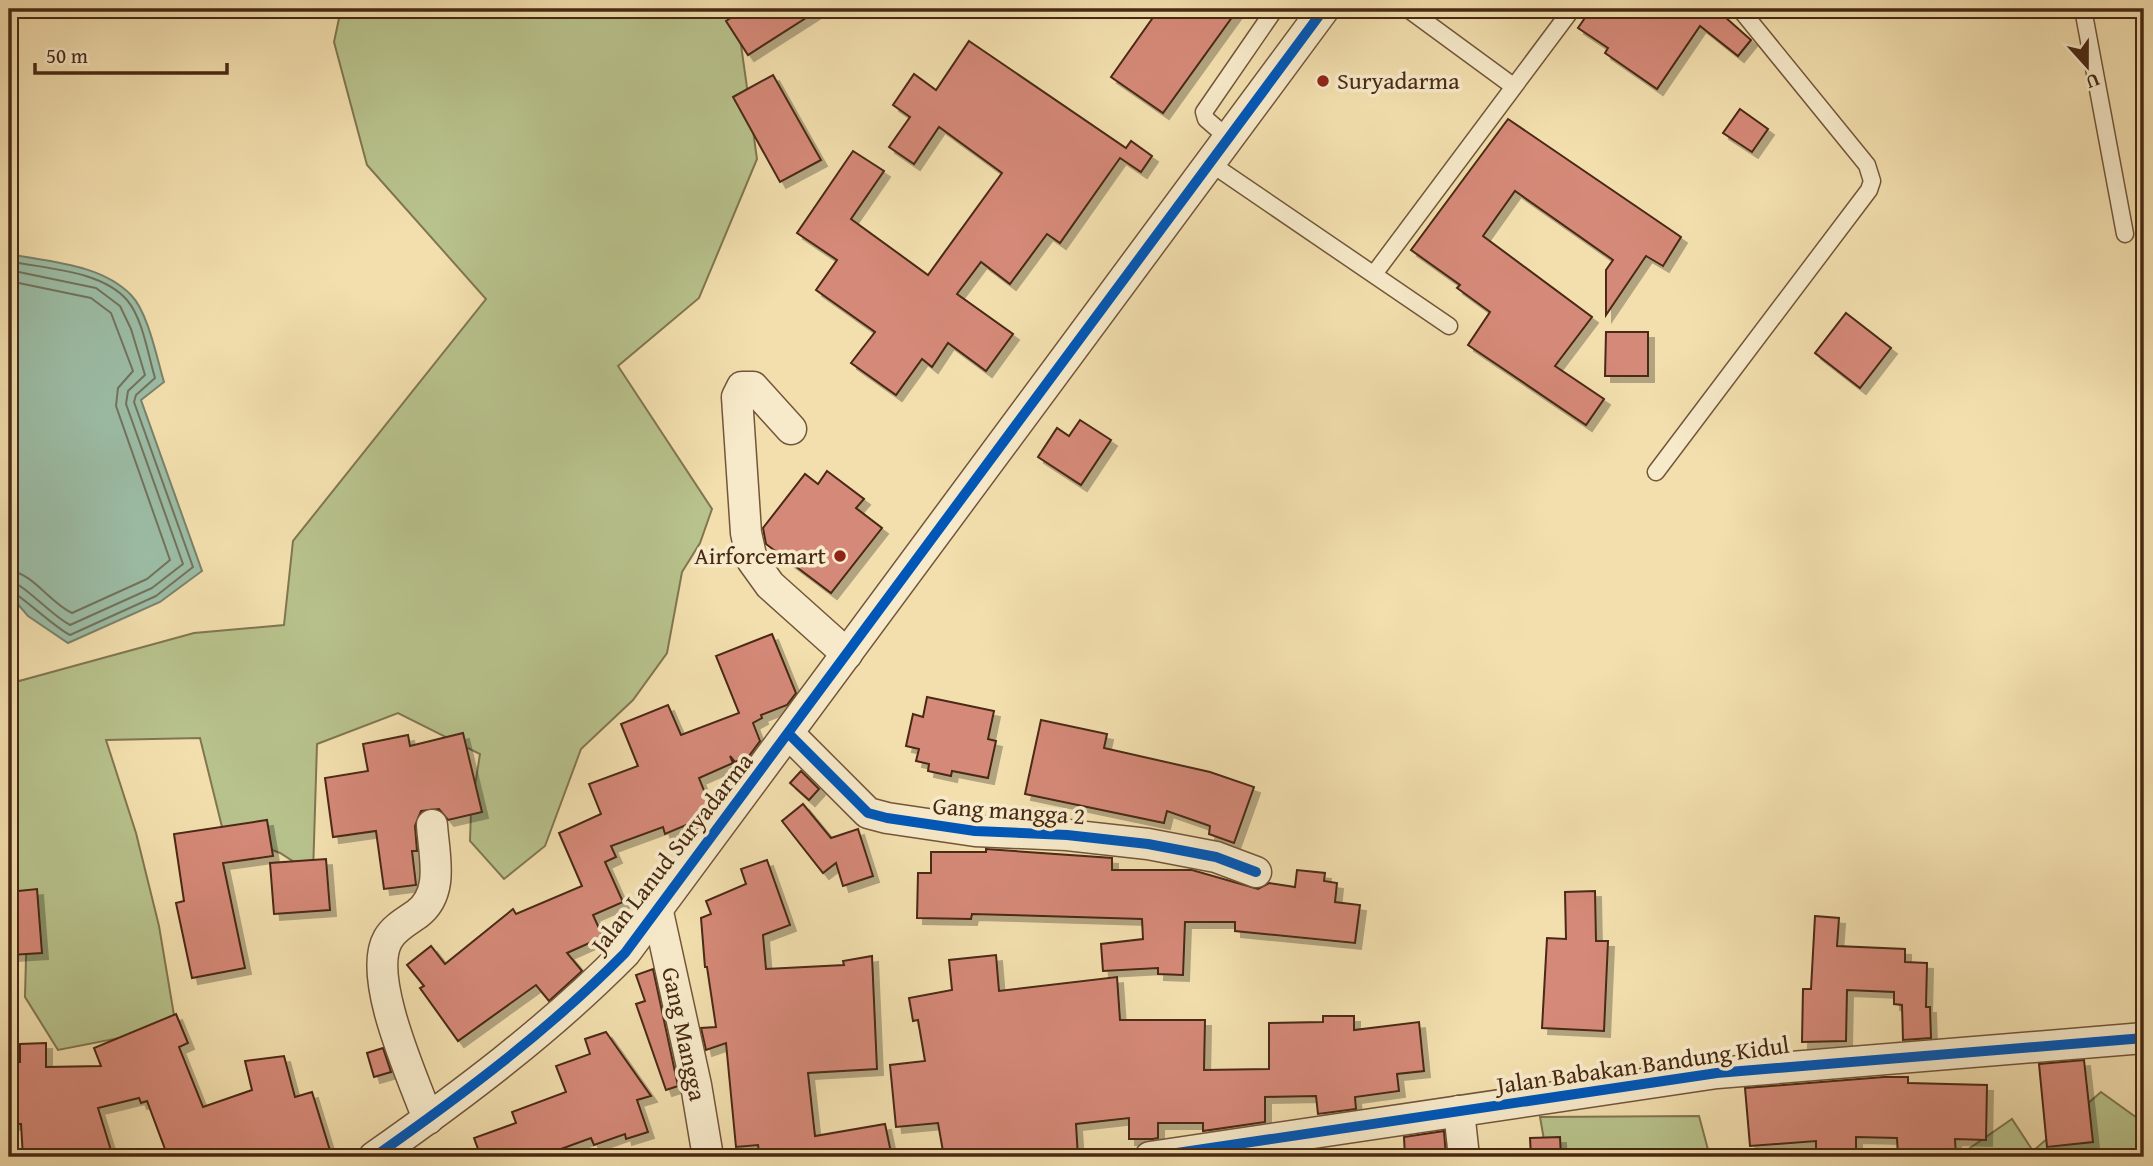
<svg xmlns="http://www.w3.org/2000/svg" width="2153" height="1166" viewBox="0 0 2153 1166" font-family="'Gentium Book Plus',serif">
<defs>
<filter id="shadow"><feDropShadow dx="6" dy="6" stdDeviation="0" flood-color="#0004"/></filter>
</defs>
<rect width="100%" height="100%" fill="#f3dfae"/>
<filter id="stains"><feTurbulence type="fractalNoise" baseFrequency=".00286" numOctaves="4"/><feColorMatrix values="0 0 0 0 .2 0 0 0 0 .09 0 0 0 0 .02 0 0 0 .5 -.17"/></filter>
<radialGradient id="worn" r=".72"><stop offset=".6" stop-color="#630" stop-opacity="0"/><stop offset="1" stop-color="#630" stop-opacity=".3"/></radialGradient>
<!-- green -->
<g fill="#b8c28c" stroke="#807650" stroke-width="2">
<polygon points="341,9 736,9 757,159 699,298 618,366 712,509 700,543 682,572 667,653 633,700 581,749 545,846 504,879 470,841 471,811 480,754 398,713 317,744 313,874 280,853 223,831 200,738 106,740 136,833 159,926 176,1027 58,1050 25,997 27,919 9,908 9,668 19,681 194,633 284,625 293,541 486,299 367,165 334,42"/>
<polygon points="2101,1092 2144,1123 2144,1157 1957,1157 2012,1119 2033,1151"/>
<polygon points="1699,1116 1710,1157 1547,1157 1540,1117"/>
</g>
<!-- water -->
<path fill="#9cbda6" stroke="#7a826c" stroke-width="2" d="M 9,254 C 49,262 101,264 131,295 C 148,312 157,359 164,382 L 141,400 L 202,571 L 160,602 L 68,643 L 28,616 L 9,594 Z"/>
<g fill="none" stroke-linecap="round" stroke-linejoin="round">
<!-- shore -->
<g stroke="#72735d" stroke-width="2">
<path d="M 9,261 C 45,269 101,270 127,300 C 143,319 148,355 155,378 L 136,395 L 134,402 L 193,567 L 156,596 L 70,635 C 55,628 16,591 9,590"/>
<path d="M 9,270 L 96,288 L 120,306 L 131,329 L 145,375 L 128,391 L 126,404 L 183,564 L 152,588 L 70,625 C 52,616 22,582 9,581"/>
<path d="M 9,281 L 91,298 L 111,313 L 133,371 L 118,388 L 116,406 L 170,560 L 147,579 L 72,613 C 49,602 32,572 9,571"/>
</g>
</g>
<!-- building -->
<g fill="#d58978" stroke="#482914" stroke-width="2" filter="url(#shadow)">
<polygon points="745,9 820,9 748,55 726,21"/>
<polygon points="1159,9 1238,9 1163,113 1111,77"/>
<polygon points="1591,9 1716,9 1751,40 1738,56 1700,26 1657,89 1605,53 1608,48 1578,28"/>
<polygon points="969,41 1126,148 1131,141 1152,156 1141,172 1120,158 1060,243 1047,234 1010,284 981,262 957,294 1013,334 986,371 948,343 932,367 922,359 896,395 851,363 875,332 816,290 837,260 797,233 853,151 884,171 851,219 928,275 1002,173 939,127 914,164 889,147 910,117 893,105 914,74 936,90"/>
<polygon points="773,75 821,160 780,182 733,97"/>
<polygon points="1740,109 1768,129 1752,152 1723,133"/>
<polygon points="1508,119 1681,237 1663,266 1646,256 1606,315 1606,270 1613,260 1515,191 1483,236 1592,317 1555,366 1604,399 1586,425 1468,345 1490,312 1457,288 1460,285 1411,250"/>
<polygon points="1846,313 1891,348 1860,388 1815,353"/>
<polygon points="1606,332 1648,332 1648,376 1605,376"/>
<polygon points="1080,420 1111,440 1081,485 1038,457 1057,428 1069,436"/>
<polygon points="827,471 864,499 856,508 882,528 831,593 766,544 763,528 805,474 818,484"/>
<polygon points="772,634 796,693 787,705 761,715 762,718 753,723 760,741 749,756 735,762 730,756 733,763 699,778 711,808 703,818 665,834 663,827 611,846 616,857 605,862 623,902 593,915 603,937 567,953 582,971 549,1001 536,985 458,1041 420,988 424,986 407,965 431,946 445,964 513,909 516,914 582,886 559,833 601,814 589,784 638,766 621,724 668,705 681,735 739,713 716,656"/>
<polygon points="927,697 994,711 988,739 996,741 988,778 952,771 951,776 928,771 929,764 916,761 919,749 906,746 913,714 923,717"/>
<polygon points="1041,720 1107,734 1104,748 1210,772 1254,787 1234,843 1209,834 1210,826 1167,811 1164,823 1025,794"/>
<polygon points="463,733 482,812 448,820 439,809 421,811 415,826 417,851 412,851 416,885 384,889 376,831 333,837 325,778 368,771 363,744 408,735 410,746"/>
<polygon points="801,771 819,789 809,800 790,783"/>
<polygon points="803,804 831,838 858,829 873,876 843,886 836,863 823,873 782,821"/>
<polygon points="267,820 273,856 223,863 245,968 192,978 176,903 184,901 174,834"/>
<polygon points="986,849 1112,858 1112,870 1192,870 1258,889 1269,883 1295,887 1297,870 1325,873 1324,881 1337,883 1335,902 1360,905 1355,943 1235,931 1235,922 1185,922 1183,975 1158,974 1158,968 1103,971 1101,944 1143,939 1142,919 972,914 971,919 917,918 918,873 931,873 931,852 986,852"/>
<polygon points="326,859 330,910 274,914 270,863"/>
<polygon points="767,860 790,925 763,935 766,969 844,965 843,961 872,956 877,1069 808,1073 815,1136 885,1124 892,1157 785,1157 784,1149 759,1152 758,1145 736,1147 726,1043 706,1050 701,1028 716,1027 707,967 705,967 701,918 711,914 706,901 746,884 741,869"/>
<polygon points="37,889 42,953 11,955 9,892"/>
<polygon points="1595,891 1596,941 1608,941 1604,1031 1542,1028 1547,938 1566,939 1565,892"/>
<polygon points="1815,916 1839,918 1837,946 1905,949 1905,962 1927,963 1926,1007 1930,1007 1931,1038 1903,1040 1902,1005 1894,1004 1894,992 1847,990 1846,1041 1802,1042 1803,989 1811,989"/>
<polygon points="996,955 999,991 1117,977 1120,1020 1205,1020 1204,1070 1269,1069 1269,1023 1323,1022 1323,1016 1354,1016 1354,1030 1419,1022 1424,1071 1397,1074 1399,1091 1355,1097 1356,1109 1318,1114 1316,1096 1265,1097 1265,1122 1203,1131 1203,1123 1158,1123 1158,1138 1153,1139 1129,1139 1129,1118 1076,1124 1078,1157 944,1157 938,1123 896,1127 890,1065 925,1061 918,1020 913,1021 909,998 952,990 949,960"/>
<polygon points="653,969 678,1086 666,1090 636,1004 645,1001 636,975"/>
<polygon points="176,1014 188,1043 179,1047 203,1107 252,1090 245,1061 284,1056 295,1097 312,1092 332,1157 168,1157 147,1101 141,1103 139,1098 98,1108 113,1157 23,1157 21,1124 9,1124 9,1062 20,1062 20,1044 46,1043 46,1067 101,1066 94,1048"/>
<polygon points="606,1032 651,1096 637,1100 648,1132 626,1139 625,1134 594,1145 591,1138 539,1157 481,1157 474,1138 516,1123 512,1112 566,1092 556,1066 590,1054 585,1039"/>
<polygon points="383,1048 391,1072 374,1077 367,1053"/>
<polygon points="2084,1060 2093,1142 2047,1147 2039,1064"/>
<polygon points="1884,1077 1908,1077 1908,1083 1987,1085 1986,1140 1955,1139 1956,1157 1898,1157 1897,1138 1856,1137 1856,1150 1816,1150 1816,1141 1750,1146 1745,1088"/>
<polygon points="1444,1131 1446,1157 1405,1157 1404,1137"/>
<polygon points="1560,1137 1561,1157 1531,1157 1530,1138"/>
</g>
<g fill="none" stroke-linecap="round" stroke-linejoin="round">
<!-- lane casing -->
<g stroke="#73563a" stroke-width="19">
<g id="lane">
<polyline points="1408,9 1513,86"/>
<polyline points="2083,9 2125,234"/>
<polyline points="1228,138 1206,119 1204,112 1275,9"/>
<polyline points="1210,163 1449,326"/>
<polyline points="1374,274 1572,9"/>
<polyline points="1656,472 1869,190 1872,181 1867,165 1740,9"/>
</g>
</g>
<!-- street casing -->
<g stroke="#73563a" stroke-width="33">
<g id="street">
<polyline points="791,429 753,387 742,387 737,397 746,533 752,560 770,585 847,654"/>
<polyline points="789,734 868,813 887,818 975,831 1067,835 1148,844 1216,857 1256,872"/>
<polyline points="658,912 696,1085 708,1157"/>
<polyline points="1459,1111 1464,1157"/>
<path d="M 428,1119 C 414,1080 366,977 388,939 C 394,928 407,921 417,914 C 445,893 434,856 432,825"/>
<path d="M 374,1157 C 462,1095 549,1030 625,953 L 1324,9"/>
<polyline points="1150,1157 1717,1073 2144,1038"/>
</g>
</g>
<!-- lane -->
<use href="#lane" stroke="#f7eaca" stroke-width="16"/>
<!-- street -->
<use href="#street" stroke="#f7eaca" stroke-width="30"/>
<!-- cycleway casing -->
<g stroke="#f7eaca" stroke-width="15">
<g id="cycleway">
<polyline points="789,734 868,813 887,818 975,831 1067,835 1148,844 1216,857 1256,872"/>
<path d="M 374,1157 C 462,1095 549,1030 625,953 L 1324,9"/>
<polyline points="1150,1157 1717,1073 2144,1038"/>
</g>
</g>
<!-- cycleway -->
<use href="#cycleway" stroke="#0057b8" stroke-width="10"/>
</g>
<!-- markers -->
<g fill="#8f2418" stroke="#f7eaca" stroke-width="2.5">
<circle cx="1323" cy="81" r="7"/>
<circle cx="840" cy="556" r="7"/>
</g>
<g text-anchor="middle" stroke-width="7" stroke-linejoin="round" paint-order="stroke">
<!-- poi labels -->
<g font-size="24" fill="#482914" stroke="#f7eaca" text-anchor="start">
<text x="1337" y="89">Suryadarma</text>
<text x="826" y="564" text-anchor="end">Airforcemart</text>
</g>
<!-- street labels -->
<g font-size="24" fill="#482914" stroke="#f7eaca">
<text transform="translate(1009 811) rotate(4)" y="8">Gang mangga 2</text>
<text transform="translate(672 853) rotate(-52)" y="8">Jalan Lanud Suryadarma</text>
<text transform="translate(684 1034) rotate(78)" y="8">Gang Mangga</text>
<text transform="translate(1643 1065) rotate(-8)" y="8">Jalan Babakan Bandung Kidul</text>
</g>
</g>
<!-- margin -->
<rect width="2153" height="1166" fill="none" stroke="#f3dfae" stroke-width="35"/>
<rect x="10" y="10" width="2132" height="1145" fill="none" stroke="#482914" stroke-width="3.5"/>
<rect x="18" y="18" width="2118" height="1131" fill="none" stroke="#482914" stroke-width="2"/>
<!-- north arrow -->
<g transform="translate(2087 66) rotate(159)" stroke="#f7eaca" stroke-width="5" paint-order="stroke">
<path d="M0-5L12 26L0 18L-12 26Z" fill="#482914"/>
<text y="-10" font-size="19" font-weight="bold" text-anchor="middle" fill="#482914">U</text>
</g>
<!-- scale -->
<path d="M35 63v10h192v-10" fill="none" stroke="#482914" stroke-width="3.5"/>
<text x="46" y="63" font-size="21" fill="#482914" stroke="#f7eaca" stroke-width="5" paint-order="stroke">50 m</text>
<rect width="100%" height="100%" filter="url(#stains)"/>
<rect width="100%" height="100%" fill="url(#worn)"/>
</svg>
